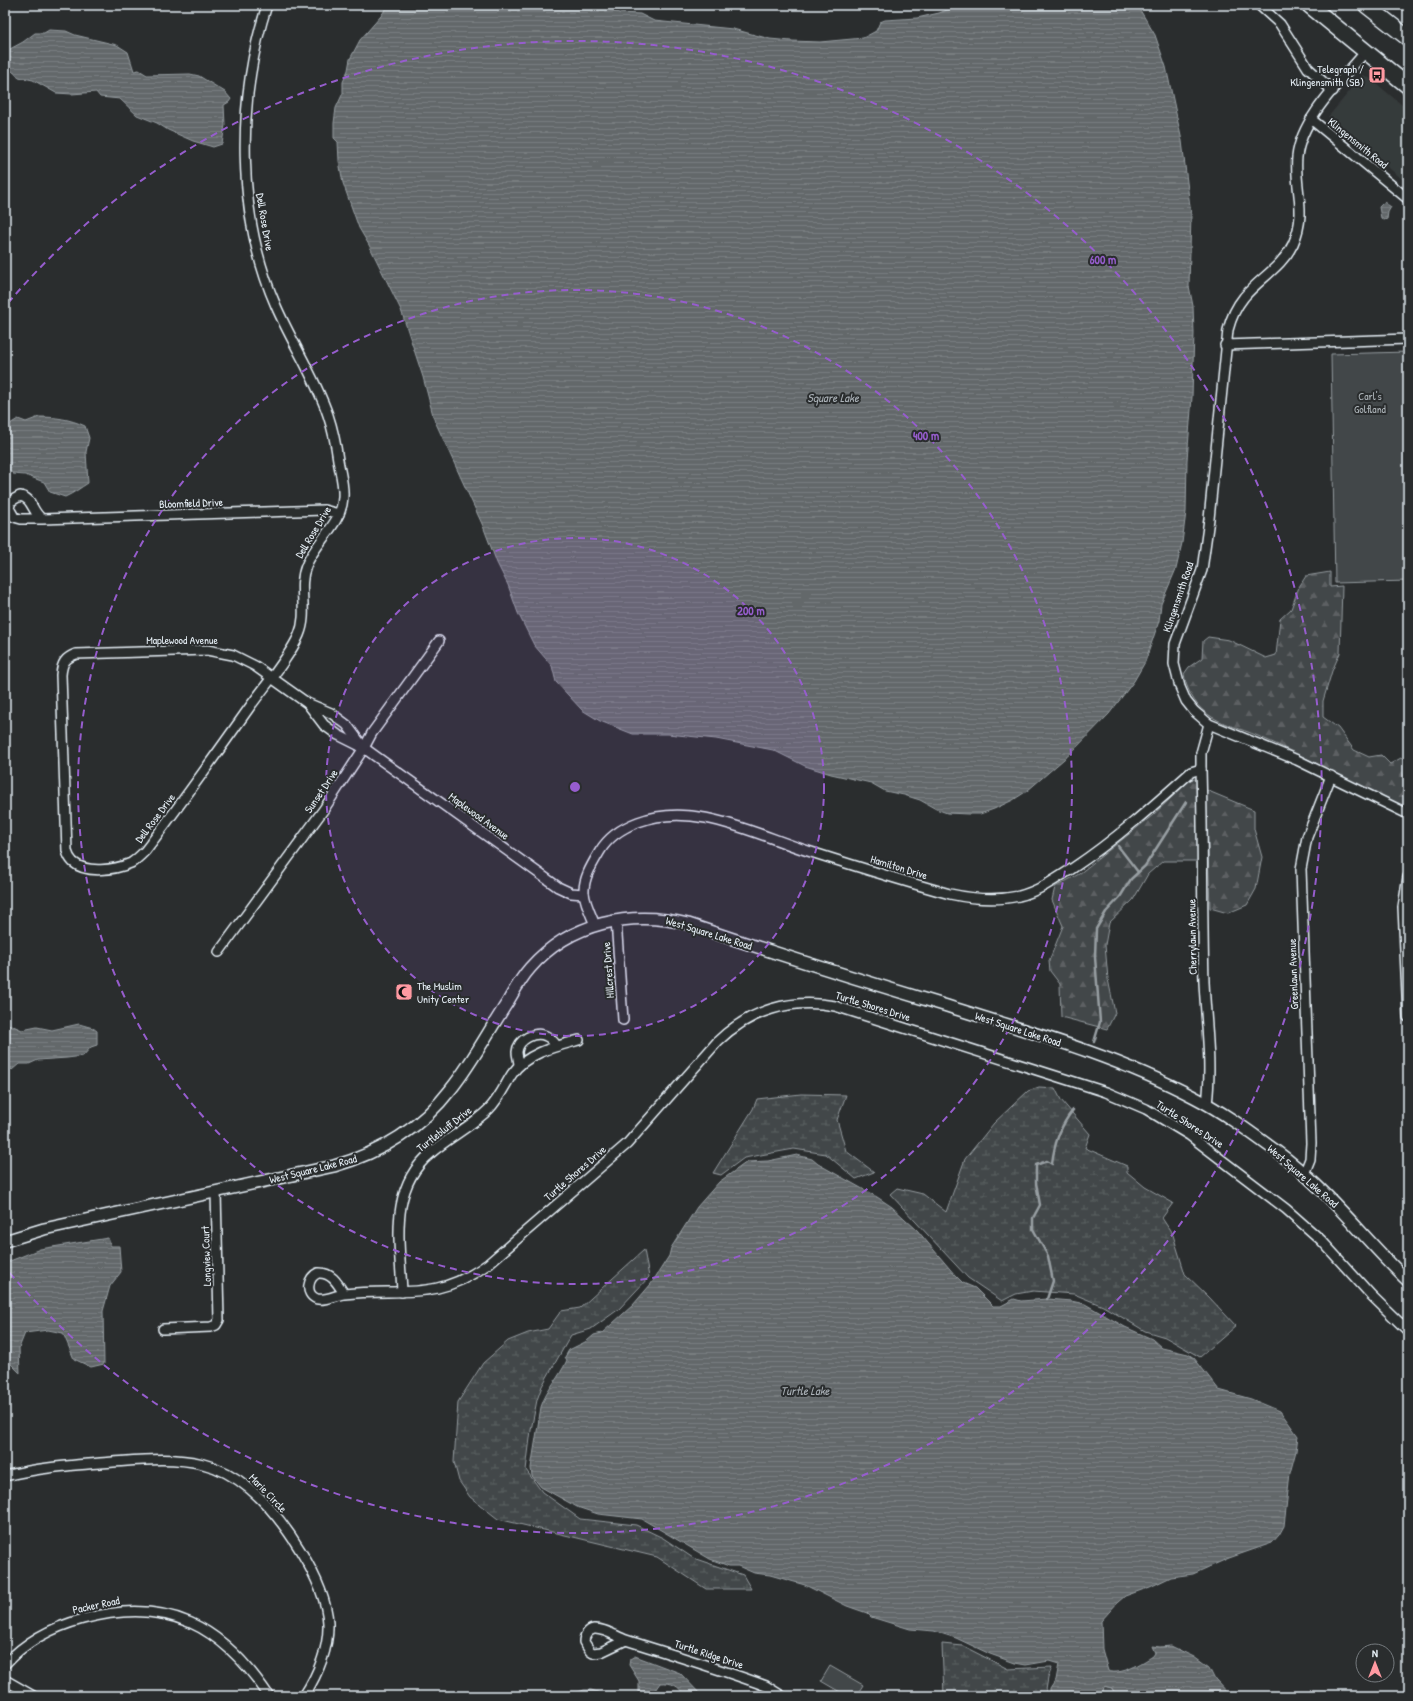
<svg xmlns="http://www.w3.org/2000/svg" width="1413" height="1701" viewBox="0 0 1413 1701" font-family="'Patrick Hand',sans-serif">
<defs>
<pattern id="forest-firs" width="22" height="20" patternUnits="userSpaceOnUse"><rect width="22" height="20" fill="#424648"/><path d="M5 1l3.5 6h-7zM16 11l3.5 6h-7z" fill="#5d6163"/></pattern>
<pattern id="wetland-marsh" width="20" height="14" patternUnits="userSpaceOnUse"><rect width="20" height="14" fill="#424648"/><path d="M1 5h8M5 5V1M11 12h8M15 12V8" fill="none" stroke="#5d6163"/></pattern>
<pattern id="water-rules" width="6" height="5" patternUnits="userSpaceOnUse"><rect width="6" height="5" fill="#63686b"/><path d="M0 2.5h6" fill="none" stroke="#797e81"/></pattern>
</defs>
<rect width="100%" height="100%" fill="#2a2d2e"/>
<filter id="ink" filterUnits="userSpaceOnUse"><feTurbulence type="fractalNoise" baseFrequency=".025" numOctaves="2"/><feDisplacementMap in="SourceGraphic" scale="8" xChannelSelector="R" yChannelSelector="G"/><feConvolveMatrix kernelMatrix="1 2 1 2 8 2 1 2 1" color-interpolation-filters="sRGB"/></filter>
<g filter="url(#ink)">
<!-- built -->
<polygon fill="#363a3b" points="1363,75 1371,79 1408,110 1408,184 1328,117"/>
<!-- forest -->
<g fill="url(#forest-firs)" stroke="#959ca0">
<path d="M 1330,572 L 1330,587 L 1342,586 L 1340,653 L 1332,671 L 1323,701 L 1323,717 L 1338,728 L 1354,750 L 1369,757 L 1381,755 L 1390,764 L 1401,758 L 1408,762 L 1408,810 C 1358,786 1309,758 1258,736 C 1240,728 1222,725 1206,713 C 1194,704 1186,688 1184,674 L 1189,667 L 1202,658 L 1203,641 L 1208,637 L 1229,640 L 1266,658 L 1276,655 L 1280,619 L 1291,609 L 1299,587 L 1306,576 Z"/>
<polygon points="1195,779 1199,782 1201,856 1198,861 1163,861 1148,874 1133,900 1109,923 1105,945 1108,979 1115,1013 1107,1029 1061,1017 1060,984 1050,971 1049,961 1063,926 1052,900 1055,887 1079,874 1153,815 1190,780"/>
<polygon points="1206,790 1254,810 1254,829 1262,857 1256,889 1247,905 1228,913 1210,908"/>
</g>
<!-- wetland -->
<g fill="url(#wetland-marsh)" stroke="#959ca0">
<polygon points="1039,1087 1055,1088 1061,1100 1090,1134 1085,1148 1127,1166 1127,1172 1145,1187 1173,1203 1162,1218 1173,1235 1185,1274 1209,1297 1236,1326 1200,1357 1165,1337 1145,1331 1103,1306 1074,1294 1033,1291 1016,1294 1002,1301 968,1278 890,1194 897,1188 923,1194 946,1212 965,1159 994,1123 1028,1091"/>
<polygon points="801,1094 846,1095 837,1120 846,1151 874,1172 856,1179 826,1154 794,1149 744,1158 721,1175 713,1173 753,1109 757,1099"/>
<polygon points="644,1250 649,1277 619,1309 591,1329 571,1335 542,1386 537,1400 531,1430 526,1470 542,1492 580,1519 636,1525 663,1538 693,1558 743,1575 751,1589 706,1589 657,1557 498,1519 470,1497 459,1481 454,1462 458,1402 483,1363 508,1341 528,1333 548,1329 561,1311 580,1308"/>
<polygon points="942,1644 963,1646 1008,1669 1052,1667 1048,1678 1045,1696 944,1696"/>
<polygon points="1104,1686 1112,1688 1116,1696 1089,1696 1103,1690"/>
</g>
<!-- green -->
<g fill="#424648" stroke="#959ca0">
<polygon points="1408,352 1408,581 1335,583 1331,354"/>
<polygon points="830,1666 863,1685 856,1696 847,1696 821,1681"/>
</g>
<!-- water -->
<g fill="url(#water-rules)" stroke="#989fa3">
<polygon points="388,5 598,5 619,13 640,14 654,21 733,29 770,39 791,41 820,42 863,38 876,31 880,22 885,20 917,18 939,13 960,5 1137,5 1155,35 1166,67 1182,141 1191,215 1189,286 1193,306 1194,333 1192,397 1187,460 1186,512 1182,543 1176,569 1161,604 1159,621 1145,662 1134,681 1109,714 1071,753 1027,791 1013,800 994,809 980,814 968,814 947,813 936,809 920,800 904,795 885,791 871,783 831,774 805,766 773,750 716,739 668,734 633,734 600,721 582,710 556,682 552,666 534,645 518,613 508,585 497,563 483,526 434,419 423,377 401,310 369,245 359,228 343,183 339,161 338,142 334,138 334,123 336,108 343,93 343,82 348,70 350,59 360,40 381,16"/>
<polygon points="49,30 66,31 75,35 117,45 128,52 134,71 139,70 147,75 190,74 199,76 225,92 231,99 229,102 224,105 225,125 222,144 213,147 193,141 168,130 157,123 137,115 120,99 100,97 96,92 72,94 56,93 33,80 19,77 5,65 7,53 10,49 23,42 35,33 44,33"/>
<polygon points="1384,202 1391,207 1388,212 1387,219 1384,220 1381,218 1379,207"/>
<path d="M 39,417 C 55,417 70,419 85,426 L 89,438 L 86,452 L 88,483 C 80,488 74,493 65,497 L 50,492 L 44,482 L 25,475 L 13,474 L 7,467 L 5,456 L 5,427 L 18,419 L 26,422 Z"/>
<path d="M 79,1024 L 93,1028 L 97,1031 L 97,1045 L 91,1047 L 83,1056 L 67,1058 L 38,1060 L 29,1064 L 19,1064 L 12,1070 L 8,1066 C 8,1056 3,1044 10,1035 L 6,1033 L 5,1027 L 11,1025 L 22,1030 L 37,1027 L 52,1030 Z"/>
<path d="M 797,1155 L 812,1159 L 818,1164 L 877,1197 L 892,1207 L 917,1230 L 955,1275 L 963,1283 L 975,1288 L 993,1306 L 1001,1306 L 1014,1299 L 1021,1301 L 1047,1299 L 1071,1301 L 1085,1304 L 1125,1327 L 1152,1339 L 1162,1348 L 1188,1354 L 1194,1358 L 1219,1390 L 1251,1399 L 1280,1411 L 1298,1436 L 1296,1451 L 1290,1473 L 1284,1526 L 1279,1535 L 1272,1543 L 1229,1558 L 1193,1574 L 1171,1577 L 1150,1587 L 1125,1596 L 1118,1602 L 1101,1621 L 1102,1649 L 1108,1671 C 1121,1676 1142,1663 1153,1656 L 1155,1653 L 1152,1646 L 1160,1647 L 1171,1646 L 1194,1657 L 1209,1668 L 1215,1680 L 1230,1696 L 1116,1696 L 1112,1688 L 1104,1686 L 1103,1691 L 1093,1693 L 1089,1696 L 1050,1696 L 1050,1689 L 1056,1680 L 1059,1664 L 1049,1661 L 1026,1665 L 1015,1663 L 990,1654 L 956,1638 L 934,1631 L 910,1629 L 871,1617 L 867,1613 L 847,1606 L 805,1585 L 770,1575 L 754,1573 L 738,1566 L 729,1566 L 710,1559 L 642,1519 L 598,1514 L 577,1507 L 541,1487 L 532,1476 L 531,1468 L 541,1407 C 546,1390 560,1377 567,1360 L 565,1357 L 569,1350 L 587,1341 L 594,1335 L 602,1333 L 633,1305 L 651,1284 L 669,1256 L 671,1248 L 697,1207 L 719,1182 L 747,1162 L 768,1161 Z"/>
<polygon points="108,1238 111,1246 119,1246 121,1272 110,1286 103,1311 104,1364 91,1367 74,1359 63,1333 48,1330 25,1333 19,1348 20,1373 5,1358 5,1263 40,1249"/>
<path d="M 635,1656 L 680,1673 L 702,1696 L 685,1696 C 679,1686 672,1682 660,1683 L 651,1696 L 639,1696 L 639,1681 L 629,1665 L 630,1659 Z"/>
<polygon points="584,1690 591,1690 611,1696 567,1696"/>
</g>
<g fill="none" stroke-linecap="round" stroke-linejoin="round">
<!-- stream -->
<g stroke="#989fa3" stroke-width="2.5">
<polyline points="1118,846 1138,872"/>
<polyline points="1094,1042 1100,1022 1095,957 1096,929 1106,912 1120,897 1131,879 1145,866 1186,802"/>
<path d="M 1047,1299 L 1053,1281 L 1048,1256 L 1033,1229 L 1033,1218 L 1040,1205 L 1036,1183 L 1036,1165 L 1047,1161 L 1052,1164 C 1054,1145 1060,1126 1073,1110"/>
</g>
<!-- minor casing -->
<g stroke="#e8f1f8" stroke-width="12">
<g id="minor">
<path d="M 267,5 C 237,98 236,215 276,306 C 292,343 315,377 328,415 C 333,430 336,445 338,460 C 340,472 344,485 343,497 C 342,524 315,542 306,566 C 297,588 309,612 299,635 C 289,658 264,687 249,708 C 215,756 181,804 145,851 C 141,855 136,860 131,863 C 115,870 86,874 73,862 C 70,859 68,855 67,851 L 61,675 C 62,663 65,658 76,654 L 207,650 L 233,655 L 255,666 L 307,703 L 331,713 L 347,725 L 364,748"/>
<polyline points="1259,5 1280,24 1308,68 1333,91"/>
<path d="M 1366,51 C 1342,80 1301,118 1297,157 C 1294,189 1308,211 1293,244 C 1282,267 1260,278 1244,297 C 1236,307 1231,318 1228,330 L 1209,519 L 1202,570 L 1175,644 L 1174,664 L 1180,687 L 1186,701 L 1194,711 L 1209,724 L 1297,760 L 1408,814"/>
<polyline points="1311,119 1408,199"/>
<polyline points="1225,345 1408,339"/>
<path d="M 42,519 L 21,519 L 14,517 L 9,508 L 11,501 L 20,496 C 33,498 31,511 42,519 L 324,510 L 339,514"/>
<polyline points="308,704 324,725 338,735 364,748 558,887 571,893 584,894"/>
<polyline points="1408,877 1403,907 1408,1017"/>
<polyline points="616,920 623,1020"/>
<path d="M 595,925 C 591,915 585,903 584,893 C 583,878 593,863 600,851 C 609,836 622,828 638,822 C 695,801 754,834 808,851 C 855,866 902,881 950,894 C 973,899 996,901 1019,896 C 1039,891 1056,879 1073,868 C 1115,840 1153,806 1191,772 L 1201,769"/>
<polyline points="219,952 324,809 364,748 372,733 439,641"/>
<path d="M 519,1065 C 519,1061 517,1056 517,1052 C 518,1039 535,1031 546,1036 C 551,1038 554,1042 557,1046"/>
<path d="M 1207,1104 C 1212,1064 1206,1023 1204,982 C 1202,911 1203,840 1201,769 L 1201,753 L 1209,724"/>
<polyline points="1304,1174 1310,1159 1311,1143 1301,869 1307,837 1331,776"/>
<path d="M 402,1292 C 400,1243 388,1188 431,1153 C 449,1137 472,1126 489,1109 C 499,1099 505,1085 512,1074 C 526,1053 557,1046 579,1040"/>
<path d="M 344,1294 C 338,1284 332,1272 318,1273 C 308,1277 304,1294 317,1299 C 325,1301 336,1295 344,1294 C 402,1288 436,1302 488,1264 L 627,1144 L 718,1041 C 750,1010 791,998 835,1006 L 1106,1092 L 1146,1109 L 1189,1135 L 1286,1209 L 1321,1240 L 1371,1295 L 1408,1331"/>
<polyline points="163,1329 211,1327 216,1325 219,1320 216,1192"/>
<path d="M 5,1476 C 40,1467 76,1465 113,1462 C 143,1460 173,1457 203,1464 C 220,1468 237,1478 250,1489 C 282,1516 326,1581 328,1623 C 329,1650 318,1674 304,1696"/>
<path d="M 626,1640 L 601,1652 L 593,1653 L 590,1651 L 584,1642 C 584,1636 588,1630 594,1629 C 604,1628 617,1637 626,1640 C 673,1655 720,1669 766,1686 L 782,1696"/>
<path d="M 5,1664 C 26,1641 53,1627 83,1619 C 168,1596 222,1626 269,1696"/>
<polyline points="5,1680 33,1696"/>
</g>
</g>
<!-- tertiary casing -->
<g stroke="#e8f1f8" stroke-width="14">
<path id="tertiary" d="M 5,1241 L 44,1229 L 334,1166 C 380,1153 421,1128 451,1089 C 472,1063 488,1032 507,1003 C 514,991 521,978 530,968 C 570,922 631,910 688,924 C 774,953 860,980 947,1006 C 1030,1032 1116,1056 1194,1097 C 1223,1112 1250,1132 1276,1151 C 1327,1188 1363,1238 1408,1281"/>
</g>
<!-- trunk casing -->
<g stroke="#e8f1f8" stroke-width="18">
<g id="trunk">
<polyline points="1309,5 1408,86"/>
<polyline points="1366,5 1408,38"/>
</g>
</g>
<!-- minor -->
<use href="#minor" stroke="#2a2d2e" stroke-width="9"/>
<!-- tertiary -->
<use href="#tertiary" stroke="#2a2d2e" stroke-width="11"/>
<!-- trunk -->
<use href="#trunk" stroke="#2a2d2e" stroke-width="15"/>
</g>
</g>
<!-- distance rings -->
<circle cx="575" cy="787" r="249" fill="#965dcd" fill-opacity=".12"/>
<g fill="none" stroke="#965dcd" stroke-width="2" stroke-dasharray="7 5">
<circle cx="575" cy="787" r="249"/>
<circle cx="575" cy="787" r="497"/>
<path d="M8 303A746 746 0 1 1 8 1271"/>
</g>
<!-- icons -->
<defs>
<g id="bus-square" transform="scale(0.9)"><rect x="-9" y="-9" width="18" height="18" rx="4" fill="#ff9aa2" stroke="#2a2d2e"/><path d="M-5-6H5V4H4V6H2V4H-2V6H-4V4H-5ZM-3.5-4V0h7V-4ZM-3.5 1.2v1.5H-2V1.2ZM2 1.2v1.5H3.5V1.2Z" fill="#111"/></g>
<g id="mosque-square" transform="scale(0.9)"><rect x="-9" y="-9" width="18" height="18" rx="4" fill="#ff9aa2" stroke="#2a2d2e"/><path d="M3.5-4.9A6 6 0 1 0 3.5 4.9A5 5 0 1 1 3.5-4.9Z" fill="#111"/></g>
</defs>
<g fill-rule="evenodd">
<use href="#bus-square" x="1377" y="75"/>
<use href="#mosque-square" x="404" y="992"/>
</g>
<g text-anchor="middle" stroke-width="4" stroke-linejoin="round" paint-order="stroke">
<!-- poi labels -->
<g font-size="11" fill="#e8f1f8" stroke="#2a2d2e" text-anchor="end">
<text x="1364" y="73">Telegraph /<tspan x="1364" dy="13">Klingensmith (SB)</tspan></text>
<text x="417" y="990" text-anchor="start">The Muslim<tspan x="417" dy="13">Unity Center</tspan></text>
</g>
<!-- street labels -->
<g font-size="11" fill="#e8f1f8" stroke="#2a2d2e">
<text transform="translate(1358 143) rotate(39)" y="4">Klingensmith Road</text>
<text transform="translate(265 222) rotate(80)" y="4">Dell Rose Drive</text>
<text transform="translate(191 503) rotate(-2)" y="4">Bloomfield Drive</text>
<text transform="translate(313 532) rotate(-59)" y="4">Dell Rose Drive</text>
<text transform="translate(1178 597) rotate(-71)" y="4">Klingensmith Road</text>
<text x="182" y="644">Maplewood Avenue</text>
<text transform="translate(321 791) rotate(-56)" y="4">Sunset Drive</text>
<text transform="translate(479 816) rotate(36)" y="4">Maplewood Avenue</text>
<text transform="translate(155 818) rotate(-53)" y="4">Dell Rose Drive</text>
<text transform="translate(899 867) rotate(17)" y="4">Hamilton Drive</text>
<text transform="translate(709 933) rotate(17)" y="4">West Square Lake Road</text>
<text transform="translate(1192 937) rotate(-91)" y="4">Cherrylawn Avenue</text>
<text transform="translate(608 970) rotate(-94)" y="4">Hillcrest Drive</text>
<text transform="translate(1293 974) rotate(-92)" y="4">Greenlawn Avenue</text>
<text transform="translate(873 1006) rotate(17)" y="4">Turtle Shores Drive</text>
<text transform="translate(1018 1029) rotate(18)" y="4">West Square Lake Road</text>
<text transform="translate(1190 1124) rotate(33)" y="4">Turtle Shores Drive</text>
<text transform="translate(444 1129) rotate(-38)" y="4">Turtlebluff Drive</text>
<text transform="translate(313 1169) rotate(-14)" y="4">West Square Lake Road</text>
<text transform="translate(575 1173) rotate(-41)" y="4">Turtle Shores Drive</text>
<text transform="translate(1303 1176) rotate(41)" y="4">West Square Lake Road</text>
<text transform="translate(206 1256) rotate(-92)" y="4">Longview Court</text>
<text transform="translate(268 1493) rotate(46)" y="4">Marie Circle</text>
<text transform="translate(96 1605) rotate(-12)" y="4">Packer Road</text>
<text transform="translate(709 1654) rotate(18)" y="4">Turtle Ridge Drive</text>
</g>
<!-- park labels -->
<g font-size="11" fill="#aeb5ba" stroke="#2a2d2e">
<text x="1370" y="400">Carl's<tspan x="1370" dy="13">Golfland</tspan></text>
</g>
<!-- water labels -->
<g font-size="12" font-style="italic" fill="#acb3b9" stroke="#2a2d2e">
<text x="833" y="402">Square Lake</text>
<text x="805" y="1395">Turtle Lake</text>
</g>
</g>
<circle cx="575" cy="787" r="6" fill="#965dcd" stroke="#2a2d2e" stroke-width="2"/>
<g font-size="12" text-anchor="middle" font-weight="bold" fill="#965dcd" stroke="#2a2d2e" stroke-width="4" stroke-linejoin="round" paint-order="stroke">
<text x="1103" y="264">600 m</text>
<text x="926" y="440">400 m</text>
<text x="751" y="615">200 m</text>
</g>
<!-- margin -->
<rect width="1413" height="1701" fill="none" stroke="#2a2d2e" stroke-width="20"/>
<rect x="10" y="10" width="1393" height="1681" fill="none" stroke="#e8f1f8" stroke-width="1.5" filter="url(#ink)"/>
<!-- north arrow -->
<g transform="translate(1375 1663)"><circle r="19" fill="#2a2d2e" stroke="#767b7f"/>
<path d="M0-3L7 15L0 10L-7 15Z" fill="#ff9aa2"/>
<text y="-6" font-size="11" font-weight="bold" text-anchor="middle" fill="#e8f1f8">N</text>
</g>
</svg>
